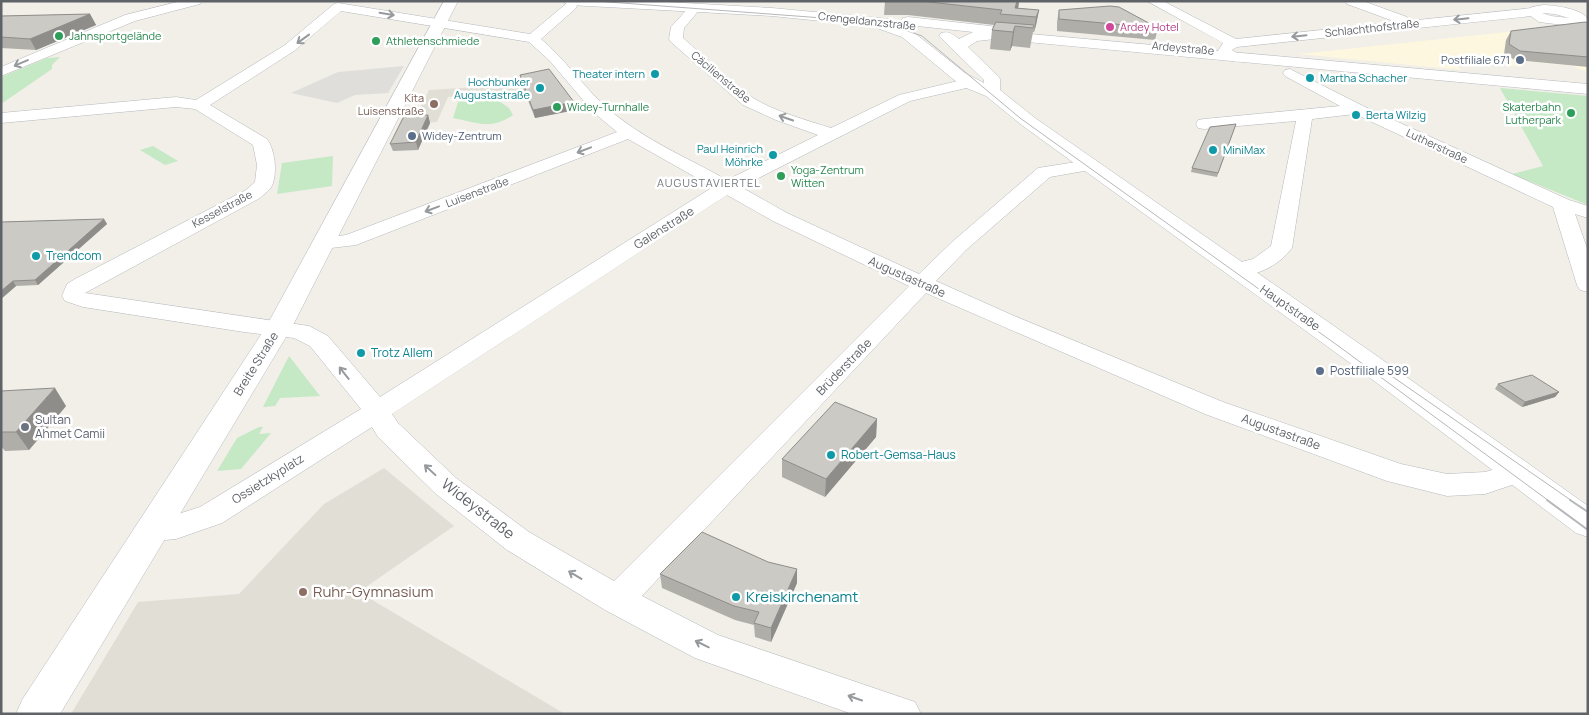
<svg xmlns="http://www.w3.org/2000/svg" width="1589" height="715" viewBox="0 0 1589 715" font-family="Manrope,sans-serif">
<rect width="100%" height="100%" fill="#f1efe8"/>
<!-- commercial -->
<polygon fill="#fef7e0" points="1545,28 1588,29 1588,72 1572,66 1516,60 1523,67 1511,66 1506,61 1451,56 1461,70 1299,54"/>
<!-- industrial -->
<polygon fill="#e0deda" points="404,66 388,93 355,95 337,103 291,93 338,72"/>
<!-- education -->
<g fill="#e1ded6">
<polygon points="525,84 530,91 448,97 437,122 423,123 415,118 429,90"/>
<polygon points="384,468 454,526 363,589 374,601 565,714 71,714 138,602 239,594 324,504"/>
</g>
<!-- green -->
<g fill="#c5e8c5">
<polygon points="60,57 52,65 52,69 1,104 1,77 47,58"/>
<polygon points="1500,88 1588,96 1588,205 1512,174 1543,166"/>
<path d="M 490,95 L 509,108 L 513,115 C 491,130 478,123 453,118 L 460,96 Z"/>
<polygon points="153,146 178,161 165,165 140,150"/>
<polygon points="333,156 332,186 277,194 282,163"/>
<polygon points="289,356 320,396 280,398 275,406 263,407"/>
<polygon points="259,427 263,427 259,434 271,433 241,469 217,471 237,438"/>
</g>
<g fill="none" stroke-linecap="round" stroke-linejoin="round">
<!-- street casing -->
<g stroke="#b5b8bc" stroke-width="1">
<g id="street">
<polygon points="181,1 202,1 200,4 135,21 1,76 1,67 125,15"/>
<path d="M 1147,1 L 1163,1 L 1236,39 L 1396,22 L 1347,4 L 1345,1 L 1363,1 L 1407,17 L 1408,21 L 1532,8 L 1538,12 L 1532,16 L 1237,47 L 1232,50 L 1243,58 L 1241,61 C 1232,63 1223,58 1218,51 L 1223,43 Z"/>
<path d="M 571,2 L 575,3 L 577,6 L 575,9 L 541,39 C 565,59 582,85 605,106 C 640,138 686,157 727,180 L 818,135 L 776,120 L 743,105 L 671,42 L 669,39 L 671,27 L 691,5 L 695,4 L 701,8 L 684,28 L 683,38 C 706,58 728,81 753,98 C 776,112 806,120 831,128 L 899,95 L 970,78 L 975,80 L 978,83 L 975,86 L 910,101 L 741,187 L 787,213 L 919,274 L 952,242 L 1038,168 L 1089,160 L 1095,161 L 1098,165 L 1095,169 L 1050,177 L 966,250 L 936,281 L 1012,315 L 1223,402 L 1401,464 L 1447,474 L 1485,472 L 1517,463 L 1527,466 L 1532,473 L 1527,480 L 1485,494 L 1447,496 L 1387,481 L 1205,414 L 926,293 L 642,596 L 718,635 L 915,702 L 921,714 L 852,714 L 695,658 L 605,610 L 507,550 L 436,494 L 378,437 L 372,427 L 222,523 L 176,539 L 154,541 L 143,537 L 138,529 L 143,521 L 154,517 L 175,515 L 200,507 L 361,409 L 310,346 L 294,338 L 244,332 L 83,307 L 65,301 L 62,296 L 67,284 L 75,279 L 246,190 L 255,182 L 257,165 L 253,145 L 195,109 L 176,107 L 1,123 L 1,113 L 176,97 L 196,100 L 285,45 L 334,4 L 338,3 L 530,34 L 567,3 ZM 341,11 L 529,42 L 550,61 L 593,112 L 617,132 L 346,235 L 316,239 L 313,243 L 316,247 L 323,249 L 356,245 L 628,139 L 713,187 L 380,397 L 328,336 L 309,326 L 85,293 L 260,198 C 264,194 272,189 273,183 C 277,171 275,150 267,139 L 210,105 L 294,51 ZM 727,195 L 773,221 L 909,286 L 614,581 L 529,532 L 456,478 L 398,423 L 392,414 Z"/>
<path d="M 1290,69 L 1363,106 L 1569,200 L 1588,206 L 1588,218 L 1575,214 L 1588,251 L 1588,292 L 1580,290 L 1577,285 L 1553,207 L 1355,114 L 1312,119 L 1292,248 C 1279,266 1251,280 1229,275 L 1226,270 L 1229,265 L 1253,259 L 1271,246 L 1296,121 L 1204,129 L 1198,128 L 1196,124 L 1198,120 L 1204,119 L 1340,106 L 1285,76 L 1283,73 L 1285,70 Z"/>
</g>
</g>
<!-- secondary casing -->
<g stroke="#b6babf" stroke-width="1">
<g id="secondary">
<polygon points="444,1 458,1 292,327 60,714 16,714 22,700 266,327"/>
<path d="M 562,1 L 649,1 L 772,8 L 889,19 L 912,31 L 965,73 L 984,83 L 984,80 L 939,36 L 941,33 C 949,31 952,34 959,39 L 973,32 L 908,25 L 903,24 L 901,21 L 903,18 L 908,17 L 990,26 L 995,27 L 997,31 L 1588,84 L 1588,94 L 995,39 L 977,41 L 968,47 L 998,76 L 1000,79 L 1000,90 L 1035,118 L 1377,356 L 1588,506 L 1588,537 L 1576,533 L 1357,368 L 1023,126 L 986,96 L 964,87 L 953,79 L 902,37 L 871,26 L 772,16 L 569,5 Z"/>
<path d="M 1543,5 C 1553,5 1585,9 1588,20 C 1588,23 1588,25 1588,28 L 1539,22 L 1525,12 L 1532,7 ZM 1542,13 L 1555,14 L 1569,18 L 1551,16 Z"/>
</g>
</g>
<!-- street -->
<use href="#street" fill="#fff" fill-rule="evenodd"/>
<!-- secondary -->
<use href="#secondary" fill="#fff" fill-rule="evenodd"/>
<!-- tram-far1 -->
<g stroke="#b6b7b8" stroke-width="1">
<polyline points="595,1 836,19 893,26 922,36 1020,118 1337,345 1549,501"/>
<polyline points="1380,368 1572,501"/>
</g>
<!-- tram -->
<g stroke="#b6b7b8" stroke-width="2">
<polyline points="1547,500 1588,530"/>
<polyline points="1570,500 1588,512"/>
</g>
</g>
<!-- wall -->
<g fill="#afaea9">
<polygon points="885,1 1019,1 1018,8 1039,10 1036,25 1034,32 1033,32 1030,48 1012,46 1010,51 990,49 992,30 994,25 908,15 884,15"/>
<polygon points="1059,10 1158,28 1155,40 1057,31 1057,22"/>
<polygon points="90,14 96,25 36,50 1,48 1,16"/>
<polygon points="1588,23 1588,67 1515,60 1504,54 1506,40 1511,31"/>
<polygon points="520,75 575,110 535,118 521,83"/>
<polygon points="428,115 430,123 418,150 393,151 390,144"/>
<polygon points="1236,124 1217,177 1191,172 1192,168"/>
<polygon points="104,219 107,224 38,285 16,286 1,299 1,222"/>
<polygon points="1498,384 1559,392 1555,397 1522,407 1495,389"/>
<polygon points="1,391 66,406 29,450 5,451 1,446"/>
<polygon points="877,419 876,437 825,497 782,477 782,459"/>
<polygon points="660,574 797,583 771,642 755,637 754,625 735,620 662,588"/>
</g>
<!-- shaded-wall -->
<g fill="#8f8d8a">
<polygon points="1017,1 1019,1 1018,10 1015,8"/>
<polygon points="1039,10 1036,25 1034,32 1036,17"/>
<polygon points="90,14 96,25 36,50 30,39"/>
<polygon points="1015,26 1012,46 1010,51 1013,32"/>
<polygon points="574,102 575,110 535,118 533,110"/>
<polygon points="428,115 430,123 418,150 416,142"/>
<polygon points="104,219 107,224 38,285 35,280"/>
<polygon points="13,281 16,286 1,299 1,291"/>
<polygon points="55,388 66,406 29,450 16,432"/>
<polygon points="1559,392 1555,397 1522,407 1525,402"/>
<polygon points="877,419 876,437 825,497 826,479"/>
<polygon points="797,569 797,583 771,642 771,628"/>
</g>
<!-- building -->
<g fill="#cccac5" stroke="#8f8d8a">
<polygon points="920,1 1017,1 1015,8 1039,10 1036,17 1000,14 1002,10"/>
<polygon points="1110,6 1119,7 1158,28 1059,19 1059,10"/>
<polygon points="90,14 30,39 1,37 1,16"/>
<polygon points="996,22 1034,25 1033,28 1015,26 1013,32 992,30"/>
<polygon points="1585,22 1588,23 1588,57 1520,51 1509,44 1511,31"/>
<polygon points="549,69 574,102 533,110 520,75"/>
<polygon points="428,115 416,142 390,144 404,116"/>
<polygon points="1236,124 1218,173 1192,168 1210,127"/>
<polygon points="104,219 35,280 13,281 1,291 1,222"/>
<polygon points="1532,375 1559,392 1525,402 1498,384"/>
<polygon points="55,388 16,432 1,432 1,391"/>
<polygon points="835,402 877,419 826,479 782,459"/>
<polygon points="702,532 768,562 797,569 771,628 754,623 759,612 734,606 660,574"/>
</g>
<!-- one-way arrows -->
<defs><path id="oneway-shaft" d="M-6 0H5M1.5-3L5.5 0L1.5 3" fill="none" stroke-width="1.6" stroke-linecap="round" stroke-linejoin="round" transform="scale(1.25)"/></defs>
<g stroke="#979a9d">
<use href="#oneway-shaft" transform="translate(387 14) rotate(9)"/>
<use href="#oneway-shaft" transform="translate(1461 19) rotate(174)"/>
<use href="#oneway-shaft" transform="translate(1299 36) rotate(174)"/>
<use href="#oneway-shaft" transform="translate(303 39) rotate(144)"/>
<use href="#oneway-shaft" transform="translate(21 63) rotate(157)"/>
<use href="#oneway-shaft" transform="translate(786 118) rotate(-161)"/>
<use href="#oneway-shaft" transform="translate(584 150) rotate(159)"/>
<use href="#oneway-shaft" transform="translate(432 209) rotate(159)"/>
<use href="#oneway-shaft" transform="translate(344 373) rotate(-128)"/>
<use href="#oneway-shaft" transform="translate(430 470) rotate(-137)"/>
<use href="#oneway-shaft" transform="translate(575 575) rotate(-149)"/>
<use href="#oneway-shaft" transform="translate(702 644) rotate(-154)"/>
<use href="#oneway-shaft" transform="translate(855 698) rotate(-161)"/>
</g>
<!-- markers -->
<circle fill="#d1479c" stroke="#fff" stroke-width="2" cx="1110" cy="27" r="5"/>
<g fill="#2e9e5b" stroke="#fff" stroke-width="2">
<circle cx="59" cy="36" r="5"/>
<circle cx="376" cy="41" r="5"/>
<circle cx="557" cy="107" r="5"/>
<circle cx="1571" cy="113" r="5"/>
<circle cx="781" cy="176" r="5"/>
</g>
<g fill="#5c6f8a" stroke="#fff" stroke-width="2">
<circle cx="1520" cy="60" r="5"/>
<circle cx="412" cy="136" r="5"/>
<circle cx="1320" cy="371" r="5"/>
</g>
<g fill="#0f9aa8" stroke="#fff" stroke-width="2">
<circle cx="655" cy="74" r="5"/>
<circle cx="1310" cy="78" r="5"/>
<circle cx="540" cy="88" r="5"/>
<circle cx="1356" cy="115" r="5"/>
<circle cx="1213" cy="150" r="5"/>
<circle cx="773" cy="155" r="5"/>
<circle cx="36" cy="256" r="5"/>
<circle cx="361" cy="353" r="5"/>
<circle cx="831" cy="455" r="5"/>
<circle cx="736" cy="597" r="5"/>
</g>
<g fill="#8d6e63" stroke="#fff" stroke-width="2">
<circle cx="434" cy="104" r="5"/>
<circle cx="303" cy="592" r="5"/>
</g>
<circle fill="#6b7280" stroke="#fff" stroke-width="2" cx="25" cy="427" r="5"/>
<g text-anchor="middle" stroke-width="5" stroke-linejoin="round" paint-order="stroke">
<!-- far-street labels -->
<g font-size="11" fill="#5f6368" stroke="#fff">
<text transform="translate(867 21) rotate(6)" y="4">Crengeldanzstraße</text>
<text transform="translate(1372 28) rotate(-6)" y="4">Schlachthofstraße</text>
<text transform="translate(1183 48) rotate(5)" y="4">Ardeystraße</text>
<text transform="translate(721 77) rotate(40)" y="4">Cäcilienstraße</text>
<text transform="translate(1437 146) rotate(25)" y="4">Lutherstraße</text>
<text transform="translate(477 192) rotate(-21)" y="4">Luisenstraße</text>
<text transform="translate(222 209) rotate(-28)" y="4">Kesselstraße</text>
</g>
<!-- far-hotel labels -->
<g font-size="11" fill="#b23c85" stroke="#fff" text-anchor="start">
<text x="1120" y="31">Ardey Hotel</text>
</g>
<!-- far-leisure labels -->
<g font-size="11" fill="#27864d" stroke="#fff" text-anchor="start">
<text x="69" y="40">Jahnsportgelände</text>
<text x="386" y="45">Athletenschmiede</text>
<text x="567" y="111">Widey-Turnhalle</text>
<text x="1561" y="111" text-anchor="end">Skaterbahn<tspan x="1561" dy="13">Lutherpark</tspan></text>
<text x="791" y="174">Yoga-Zentrum<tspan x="791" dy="13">Witten</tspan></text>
</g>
<!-- far-service labels -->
<g font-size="11" fill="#4e5e75" stroke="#fff" text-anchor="end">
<text x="1510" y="64">Postfiliale 671</text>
<text x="422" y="140" text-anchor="start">Widey-Zentrum</text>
</g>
<!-- far-culture labels -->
<g font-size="11" fill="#0d838f" stroke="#fff" text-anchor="end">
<text x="645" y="78">Theater intern</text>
<text x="1320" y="82" text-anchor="start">Martha Schacher</text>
<text x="530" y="86">Hochbunker<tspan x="530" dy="13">Augustastraße</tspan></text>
<text x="1366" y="119" text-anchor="start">Berta Wilzig</text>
<text x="763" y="153">Paul Heinrich<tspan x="763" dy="13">Möhrke</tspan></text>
<text x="1223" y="154" text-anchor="start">MiniMax</text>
</g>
<!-- far-education labels -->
<g font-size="11" fill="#785e54" stroke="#fff" text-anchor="end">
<text x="424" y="102">Kita<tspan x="424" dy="13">Luisenstraße</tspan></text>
</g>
<!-- far-neighbourhood labels -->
<g font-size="11" letter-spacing="1" fill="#70757a" stroke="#fff">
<text x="709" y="187">AUGUSTAVIERTEL</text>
</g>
<!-- street labels -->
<g font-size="12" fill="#5f6368" stroke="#fff">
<text transform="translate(664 228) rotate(-32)" y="4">Galenstraße</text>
<text transform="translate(907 277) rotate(24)" y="4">Augustastraße</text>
<text transform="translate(1290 308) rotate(35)" y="4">Hauptstraße</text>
<text transform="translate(256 364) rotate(-58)" y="4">Breite Straße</text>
<text transform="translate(844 367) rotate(-46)" y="4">Brüderstraße</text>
<text transform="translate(1281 432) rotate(20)" y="4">Augustastraße</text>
<text transform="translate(268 479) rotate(-32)" y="4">Ossietzkyplatz</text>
</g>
<!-- culture labels -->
<g font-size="12" fill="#0d838f" stroke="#fff" text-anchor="start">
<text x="46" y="260">Trendcom</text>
<text x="371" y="357">Trotz Allem</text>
<text x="841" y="459">Robert-Gemsa-Haus</text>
</g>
<!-- service labels -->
<g font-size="12" fill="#4e5e75" stroke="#fff" text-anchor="start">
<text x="1330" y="375">Postfiliale 599</text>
</g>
<!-- worship labels -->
<g font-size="12" fill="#5b616d" stroke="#fff" text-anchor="start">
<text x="35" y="424">Sultan<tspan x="35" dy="14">Ahmet Camii</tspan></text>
</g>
<!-- near-street labels -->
<g font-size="15" fill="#5f6368" stroke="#fff">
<text transform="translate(478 509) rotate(38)" y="5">Wideystraße</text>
</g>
<!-- near-education labels -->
<g font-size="15" fill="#785e54" stroke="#fff" text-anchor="start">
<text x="313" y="597">Ruhr-Gymnasium</text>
</g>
<!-- near-culture labels -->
<g font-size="15" fill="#0d838f" stroke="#fff" text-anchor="start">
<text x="746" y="602">Kreiskirchenamt</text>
</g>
</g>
<!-- border -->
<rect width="1589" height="715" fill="none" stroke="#5f6368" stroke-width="5"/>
</svg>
